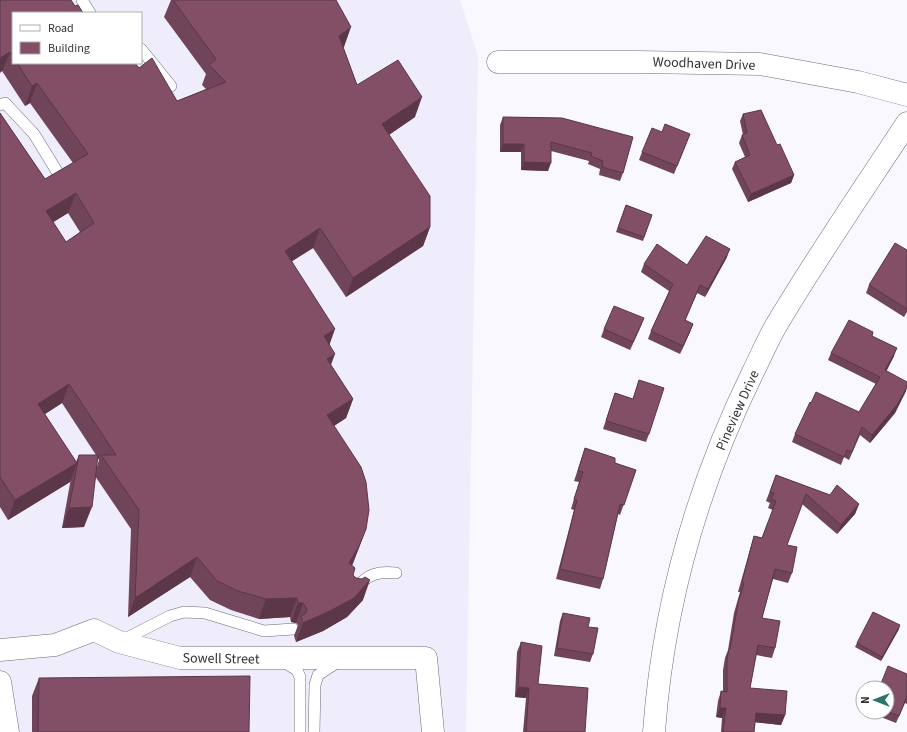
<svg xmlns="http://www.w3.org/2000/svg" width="907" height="732" viewBox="0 0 907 732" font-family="'Source Sans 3',sans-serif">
<rect width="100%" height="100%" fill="#f9f8ff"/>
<!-- built -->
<path fill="#efecfb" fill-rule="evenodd" d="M 0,0 L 460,0 L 478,56 L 466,732 L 0,732 ZM 13,13 L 141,13 L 141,63 L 13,63 Z"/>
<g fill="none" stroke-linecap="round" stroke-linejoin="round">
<!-- lane casing -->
<g stroke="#6d6c75" stroke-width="12">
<g id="lane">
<polyline points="82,0 90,13"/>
<polyline points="141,49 171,86"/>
<polyline points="0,105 5,103 34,134 61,178"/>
<path d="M 356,588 C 368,574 378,571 396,573"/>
<polyline points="121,641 170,616 184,612 205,613 264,631 293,629"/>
<polyline points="282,661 297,670 300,677 300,732"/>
<polyline points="314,732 315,685 318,675 338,662"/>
</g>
</g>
<!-- street casing -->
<g stroke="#6d6c75" stroke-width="23">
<g id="street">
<polyline points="498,62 639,62 760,64 858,82 907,95"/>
<polyline points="0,650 55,645 94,630 119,642 180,658 426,658 433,732"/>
<polyline points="0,682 8,732"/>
<path d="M 654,732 C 663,607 698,484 753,372 C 761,356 768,339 777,324 C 818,255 863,190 907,123"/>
</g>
</g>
<!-- lane -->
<use href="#lane" stroke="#fff" stroke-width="11"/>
<!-- street -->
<use href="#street" stroke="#fff" stroke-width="22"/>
</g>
<!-- wall -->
<g fill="#704459" fill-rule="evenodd">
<path d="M 0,0 L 75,6 L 83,13 L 13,13 L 13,63 L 115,63 L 116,64 L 139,68 L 177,101 L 206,89 L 202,85 L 206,74 L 164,17 L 171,0 L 336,0 L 344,47 L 343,47 L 357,85 L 415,117 L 389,135 L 430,227 L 423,246 L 346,297 L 313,248 L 292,261 L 330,345 L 331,365 L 353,399 L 346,418 L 334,426 L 366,529 L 359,548 L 352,566 L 353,575 L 363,600 L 347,617 L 323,631 L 296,642 L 294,636 L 298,625 L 296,623 L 291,622 L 290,617 L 259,619 L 231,610 L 210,600 L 190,577 L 128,617 L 131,529 L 95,476 L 84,527 L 62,528 L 71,478 L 70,482 L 8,520 L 0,507 L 0,113 L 45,179 L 73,163 L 30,103 L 25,106 L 2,71 ZM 68,213 L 80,232 L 66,242 L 53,222 ZM 62,403 L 96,455 L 79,455 L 76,462 L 45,414 ZM 97,457 L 99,460 L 96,470 Z"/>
<polygon points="743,114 777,145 794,175 791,183 748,202 732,169 735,162 745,157 739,143 742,135 743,135 740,121"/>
<polygon points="503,117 562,118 623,173 620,181 599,175 600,169 588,164 589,161 551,151 548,171 521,170 521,152 500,152 500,125"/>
<polygon points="662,132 690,134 674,174 639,160 642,152"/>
<polygon points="626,205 652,215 643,241 616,232"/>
<polygon points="907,250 907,312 904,317 866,293 869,285"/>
<polygon points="727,257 705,297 697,293 685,320 693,324 690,332 680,354 648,339 651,331 669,291 641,272 644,264 687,265"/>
<polygon points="644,318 630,350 601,337 604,329"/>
<polygon points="872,336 894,356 886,371 906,391 895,413 870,443 860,435 849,460 844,457 841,465 792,442 795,434 811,403 859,412 876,384 828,360 831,353"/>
<polygon points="639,380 649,434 646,442 603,429 615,393 633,399"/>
<polygon points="585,448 615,463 636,470 620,515 618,514 603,579 600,589 556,579 574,510 571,509 579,482 574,481"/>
<polygon points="776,475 830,495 859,504 855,514 837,534 802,504 787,545 792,573 788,583 773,579 762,618 775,648 772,658 756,655 750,688 785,715 781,725 755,722 754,732 721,732 722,718 716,717 718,701 721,691 723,691 723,670 725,658 728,650 734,613 740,592 738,592 751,546 754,536 762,538 773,510 768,508 770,503 766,501"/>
<polygon points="563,613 588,627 593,654 590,662 554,656 560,621"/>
<polygon points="899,629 881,661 855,647 857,643"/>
<polygon points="521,642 538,684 585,732 523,732 526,698 515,697 517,652"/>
<polygon points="907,674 907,704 905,703 896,723 868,712 887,712 887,688 880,686"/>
<polygon points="39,678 249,732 32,732 32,696"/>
<polygon points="863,696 863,710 858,708"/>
</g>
<!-- shaded-wall -->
<g fill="#5b3748">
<polygon points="351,27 344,47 332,56 339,36"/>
<polygon points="10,52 2,71 0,73 0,58"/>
<polygon points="37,83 30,103 25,106 32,86"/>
<polygon points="422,97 415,117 375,144 382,124"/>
<polygon points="503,144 524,144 521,152 500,152"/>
<polygon points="524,162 551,163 548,171 521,170"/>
<polygon points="794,175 791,183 748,202 751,194"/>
<polygon points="76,193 68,213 39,231 46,211"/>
<polygon points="430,227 423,246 346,297 353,278"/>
<polygon points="320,228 313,248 278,270 285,251"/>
<polygon points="730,249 727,257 705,297 708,289"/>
<polygon points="700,285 697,293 682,328 685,320"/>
<polygon points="644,318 641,326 630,350 633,342"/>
<polygon points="693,324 690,332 680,354 683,346"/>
<polygon points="335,329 328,349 324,336"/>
<polygon points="897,348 894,356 883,378 885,370"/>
<polygon points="335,354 328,373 327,359"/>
<polygon points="69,384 62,403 31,423 38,404"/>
<polygon points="907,387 906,391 895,413 870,443 872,435"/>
<polygon points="353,399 346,418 320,435 327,415"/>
<polygon points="77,463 70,482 8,520 15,500"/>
<polygon points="859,504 855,514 837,534 841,525"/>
<polygon points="92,507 84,527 62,528 69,508"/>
<polygon points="366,529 352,565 341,583 349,563"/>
<polygon points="197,557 190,577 128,617 135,598"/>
<polygon points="370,580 363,600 347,617 323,631 296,642 303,623"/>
<polygon points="297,598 290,617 259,619 266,599"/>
<polygon points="298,603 303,603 296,623 291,622"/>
<polygon points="900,625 899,629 881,661 882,657"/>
<polygon points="518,687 529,688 526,698 515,697"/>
<polygon points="720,708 726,708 722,718 716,717"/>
<polygon points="756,713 785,715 781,725 752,722"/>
</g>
<!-- building -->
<g fill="#824f67" stroke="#5b3748" fill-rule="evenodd">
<polygon points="0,0 71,0 75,6 78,5 83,13 13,13 13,57 10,52 0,58"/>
<path d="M 173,0 L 336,0 L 351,27 L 339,36 L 357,85 L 398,60 L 422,97 L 382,124 L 430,196 L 430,227 L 353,278 L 320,228 L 285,251 L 335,329 L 324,336 L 335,354 L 327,359 L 353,399 L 327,415 L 361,467 L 366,482 L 369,510 L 366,529 L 359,546 L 349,563 L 355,568 L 353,575 L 356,578 L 362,579 L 365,577 L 370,580 L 354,598 L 330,611 L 303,623 L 301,616 L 306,613 L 307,609 L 303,603 L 298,603 L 297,598 L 266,599 L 238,591 L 217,581 L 197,557 L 135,598 L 139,510 L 101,455 L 116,455 L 69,384 L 38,404 L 77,463 L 15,500 L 0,477 L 0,113 L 45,179 L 88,154 L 37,83 L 32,86 L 17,63 L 115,63 L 116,64 L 117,63 L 135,63 L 139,68 L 152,58 L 177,101 L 226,82 L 209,65 L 216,59 ZM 76,193 L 94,223 L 66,242 L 46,211 Z"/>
<polygon points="761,110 777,145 780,144 794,175 751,194 735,162 750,155 742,135 747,133 743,114"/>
<polygon points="503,117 562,118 633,137 623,173 602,167 603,161 591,156 592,153 551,142 551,163 524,162 524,144 503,144"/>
<polygon points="665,124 690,134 677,166 642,152 652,128 662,132"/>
<polygon points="626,205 652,215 644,237 618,228"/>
<polygon points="706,236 730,249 708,289 700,285 685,320 693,324 683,346 651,331 673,284 644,264 657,244 687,265"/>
<polygon points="895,243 907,250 907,309 869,285"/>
<polygon points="614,306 644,318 633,342 604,329"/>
<polygon points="849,320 873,332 872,336 897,348 885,370 907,382 907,387 897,405 872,435 862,427 852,452 847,450 844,457 795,434 810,402 811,403 816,392 859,412 880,377 831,353"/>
<polygon points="639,380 664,388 649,434 606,421 615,393 633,399"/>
<polygon points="585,448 615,458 615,463 636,470 624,505 620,504 603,579 560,569 577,500 574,499 583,472 578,471"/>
<polygon points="79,455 98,455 92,507 69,508"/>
<polygon points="776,475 830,495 837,485 859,504 841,525 806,494 787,545 797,547 792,573 775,569 762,618 780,621 775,648 758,645 750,688 787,691 785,715 756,713 754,732 723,732 726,708 720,708 721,691 727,692 727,660 729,649 730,649 738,603 744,583 742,582 754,536 762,538 776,501 771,499 774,493 770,492"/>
<polygon points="873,612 900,625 882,657 857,643"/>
<polygon points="563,613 590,618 588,627 598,628 593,654 557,648"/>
<polygon points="521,642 542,646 538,684 588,688 585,732 526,732 529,688 518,687"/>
<polygon points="888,666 907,674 907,696 899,716 887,711 887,688 866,688 869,682 880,686"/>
<polygon points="250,676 249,732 38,732 39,678"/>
</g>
<g text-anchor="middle" stroke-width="4" stroke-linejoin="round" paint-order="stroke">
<!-- street labels -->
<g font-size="14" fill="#323136" stroke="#fff">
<text transform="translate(704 63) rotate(2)" y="5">Woodhaven Drive</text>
<text transform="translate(737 410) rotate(-66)" y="5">Pineview Drive</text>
<text transform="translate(221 658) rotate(1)" y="5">Sowell Street</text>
</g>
</g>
<!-- legend -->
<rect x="12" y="12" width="130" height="52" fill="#ffffff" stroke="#adadaf"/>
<rect x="20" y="25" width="20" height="6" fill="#ffffff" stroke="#adadaf"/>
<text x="48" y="32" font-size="12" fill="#323136">Road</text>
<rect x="20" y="42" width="20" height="12" fill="#824f67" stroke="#adadaf"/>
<text x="48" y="52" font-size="12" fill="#323136">Building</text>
<!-- north arrow -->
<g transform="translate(875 700) rotate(270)"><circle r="19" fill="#ffffff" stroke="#adadaf"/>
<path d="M0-3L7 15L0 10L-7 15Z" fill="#2a736f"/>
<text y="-6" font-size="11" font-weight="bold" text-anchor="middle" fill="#323136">N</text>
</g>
</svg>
